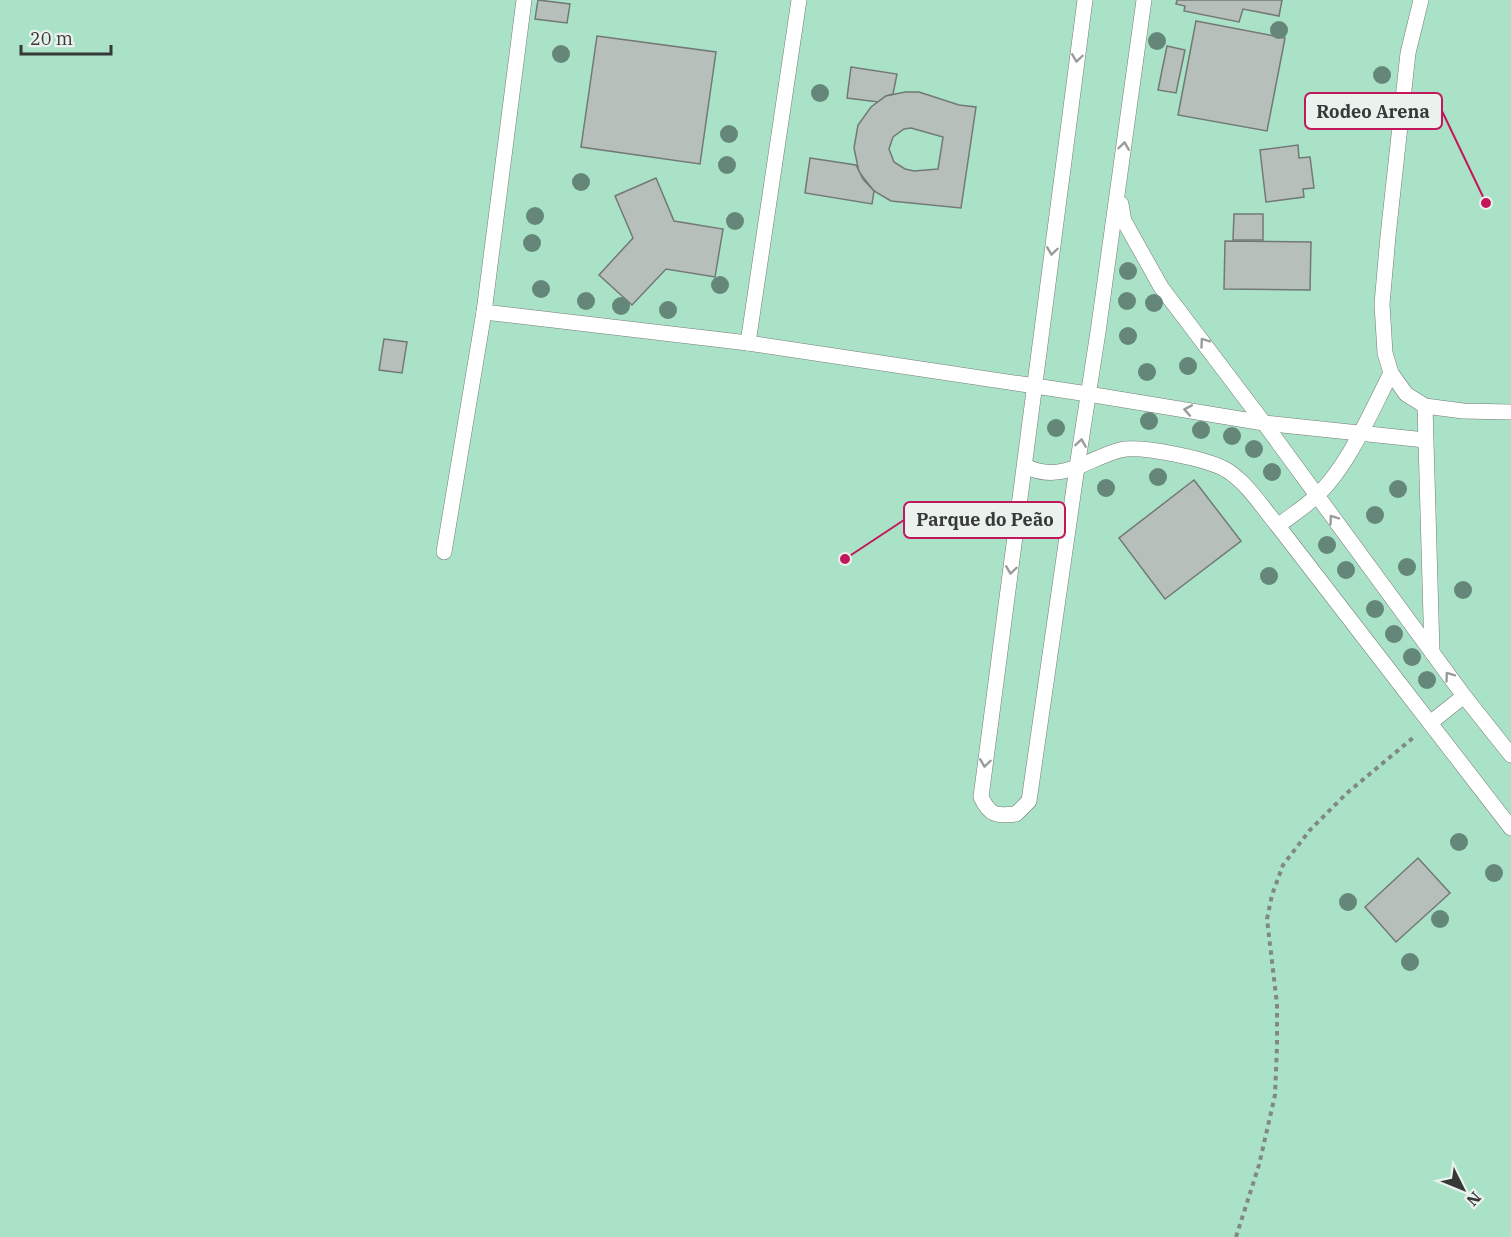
<svg xmlns="http://www.w3.org/2000/svg" width="1511" height="1237" viewBox="0 0 1511 1237" font-family="'IBM Plex Serif',serif">
<rect width="100%" height="100%" fill="#dde5e1"/>
<!-- green -->
<rect fill="#a9e2c6" x="0" y="0" width="1511" height="1237"/>
<!-- building -->
<g fill="#b7bfbb" stroke="#727976" stroke-width="1.5" fill-rule="evenodd">
<polygon points="538,0 570,4 567,23 535,19"/>
<polygon points="1177,0 1282,0 1279,16 1243,9 1239,22 1184,11 1185,6 1176,4"/>
<polygon points="1196,21 1285,38 1267,131 1178,115"/>
<polygon points="597,36 716,52 700,164 581,147"/>
<polygon points="1167,46 1185,50 1176,93 1158,90"/>
<polygon points="851,67 897,74 893,94 886,96 878,102 847,98"/>
<path d="M 905,92 L 919,92 L 959,105 L 976,107 L 961,208 L 891,201 L 874,191 L 859,172 L 854,148 L 858,125 L 871,107 L 886,96 ZM 911,128 L 943,137 L 938,169 L 914,171 L 905,169 L 894,162 L 889,149 L 893,137 L 904,129 Z"/>
<polygon points="1298,145 1299,158 1310,157 1314,188 1303,189 1304,197 1266,202 1260,150"/>
<polygon points="810,158 856,165 863,179 874,191 872,204 805,193"/>
<polygon points="656,178 674,221 723,229 715,277 666,269 632,305 599,275 633,238 615,196"/>
<polygon points="1234,214 1263,214 1263,240 1233,240"/>
<polygon points="1225,241 1311,242 1310,290 1224,289"/>
<polygon points="384,339 407,342 402,373 379,370"/>
<polygon points="1194,480 1241,541 1165,599 1119,538"/>
<polygon points="1418,858 1450,893 1396,942 1365,907"/>
</g>
<g fill="none" stroke-linecap="round" stroke-linejoin="round">
<!-- lane casing -->
<g stroke="#757c78" stroke-width="16">
<g id="lane">
<polyline points="524,0 484,312 748,343 1088,394 1264,423 1464,696 1511,755"/>
<path d="M 1085,0 L 981,797 C 990,816 996,816 1016,814 L 1029,801 L 1077,467 C 1090,462 1105,454 1120,450 C 1140,445 1210,459 1228,471 C 1248,484 1262,507 1278,526 L 1511,828"/>
<polyline points="1421,0 1408,53 1388,236 1382,304 1385,353 1391,373 1406,394 1425,406 1463,411 1511,412"/>
<polyline points="1121,204 1124,221 1161,287 1264,423 1425,440"/>
<polyline points="748,343 799,0"/>
<polyline points="1425,406 1432,653"/>
<path d="M 1025,466 C 1043,475 1058,474 1077,467 L 1098,332 L 1144,0"/>
<path d="M 1278,526 C 1290,516 1304,508 1315,497 C 1347,469 1371,412 1391,373"/>
<polyline points="444,552 484,312"/>
<polyline points="1430,723 1464,696"/>
</g>
</g>
<!-- path -->
<polyline stroke="#828885" stroke-width="4" stroke-dasharray="4.5 4.5" stroke-linecap="butt" points="1236,1237 1259,1165 1275,1095 1277,1046 1277,1004 1267,919 1272,895 1283,865 1310,830 1347,793 1414,737"/>
<!-- lane -->
<use href="#lane" stroke="#fff" stroke-width="15"/>
</g>
<!-- trees -->
<g fill="#65877a">
<circle cx="1279" cy="30" r="9"/>
<circle cx="1157" cy="41" r="9"/>
<circle cx="561" cy="54" r="9"/>
<circle cx="1382" cy="75" r="9"/>
<circle cx="820" cy="93" r="9"/>
<circle cx="729" cy="134" r="9"/>
<circle cx="727" cy="165" r="9"/>
<circle cx="581" cy="182" r="9"/>
<circle cx="535" cy="216" r="9"/>
<circle cx="735" cy="221" r="9"/>
<circle cx="532" cy="243" r="9"/>
<circle cx="1128" cy="271" r="9"/>
<circle cx="720" cy="285" r="9"/>
<circle cx="541" cy="289" r="9"/>
<circle cx="586" cy="301" r="9"/>
<circle cx="1127" cy="301" r="9"/>
<circle cx="1154" cy="303" r="9"/>
<circle cx="621" cy="306" r="9"/>
<circle cx="668" cy="310" r="9"/>
<circle cx="1128" cy="336" r="9"/>
<circle cx="1188" cy="366" r="9"/>
<circle cx="1147" cy="372" r="9"/>
<circle cx="1149" cy="421" r="9"/>
<circle cx="1056" cy="428" r="9"/>
<circle cx="1201" cy="430" r="9"/>
<circle cx="1232" cy="436" r="9"/>
<circle cx="1254" cy="449" r="9"/>
<circle cx="1272" cy="472" r="9"/>
<circle cx="1158" cy="477" r="9"/>
<circle cx="1106" cy="488" r="9"/>
<circle cx="1398" cy="489" r="9"/>
<circle cx="1375" cy="515" r="9"/>
<circle cx="1327" cy="545" r="9"/>
<circle cx="1407" cy="567" r="9"/>
<circle cx="1346" cy="570" r="9"/>
<circle cx="1269" cy="576" r="9"/>
<circle cx="1463" cy="590" r="9"/>
<circle cx="1375" cy="609" r="9"/>
<circle cx="1394" cy="634" r="9"/>
<circle cx="1412" cy="657" r="9"/>
<circle cx="1427" cy="680" r="9"/>
<circle cx="1459" cy="842" r="9"/>
<circle cx="1494" cy="873" r="9"/>
<circle cx="1348" cy="902" r="9"/>
<circle cx="1440" cy="919" r="9"/>
<circle cx="1410" cy="962" r="9"/>
</g>
<!-- one-way arrows -->
<defs><path id="oneway-chevron" d="M-2-3.5L2.5 0L-2 3.5" fill="none" stroke-width="1.6" stroke-linecap="round" stroke-linejoin="round" transform="scale(1.5)"/></defs>
<g stroke="#9a9c9b">
<use href="#oneway-chevron" transform="translate(1077 58) rotate(98)"/>
<use href="#oneway-chevron" transform="translate(1124 146) rotate(-82)"/>
<use href="#oneway-chevron" transform="translate(1052 251) rotate(98)"/>
<use href="#oneway-chevron" transform="translate(1204 342) rotate(-126)"/>
<use href="#oneway-chevron" transform="translate(1188 410) rotate(-170)"/>
<use href="#oneway-chevron" transform="translate(1081 443) rotate(-81)"/>
<use href="#oneway-chevron" transform="translate(1333 519) rotate(-126)"/>
<use href="#oneway-chevron" transform="translate(1011 570) rotate(98)"/>
<use href="#oneway-chevron" transform="translate(1449 676) rotate(-126)"/>
<use href="#oneway-chevron" transform="translate(985 763) rotate(98)"/>
</g>
<!-- callouts -->
<path fill="none" stroke="#c2185b" stroke-width="2" d="M1486 203L1442 111M845 559L904 520"/>
<g fill="#c2185b" stroke="#ebf2ee" stroke-width="2">
<circle cx="1486" cy="203" r="6"/>
<circle cx="845" cy="559" r="6"/>
</g>
<g fill="#ebf2ee" stroke="#c2185b" stroke-width="2">
<rect x="1305" y="93" width="137" height="36" rx="6"/>
<rect x="904" y="502" width="161" height="36" rx="6"/>
</g>
<g font-size="18" text-anchor="middle" font-weight="bold" fill="#363937">
<text x="1373" y="118">Rodeo Arena</text>
<text x="985" y="526">Parque do Peão</text>
</g>
<!-- north arrow -->
<g transform="translate(1463 1189) rotate(133)" stroke="#ebf2ee" stroke-width="4.5" paint-order="stroke">
<path d="M0-4.5L10 22L0 15L-10 22Z" fill="#363937"/>
<text y="-9" font-size="16" font-weight="bold" text-anchor="middle" fill="#363937">N</text>
</g>
<!-- scale -->
<path d="M21 45v9h90v-9" fill="none" stroke="#363937" stroke-width="3"/>
<text x="30" y="45" font-size="18" fill="#363937" stroke="#ebf2ee" stroke-width="4.5" paint-order="stroke">20 m</text>
</svg>
